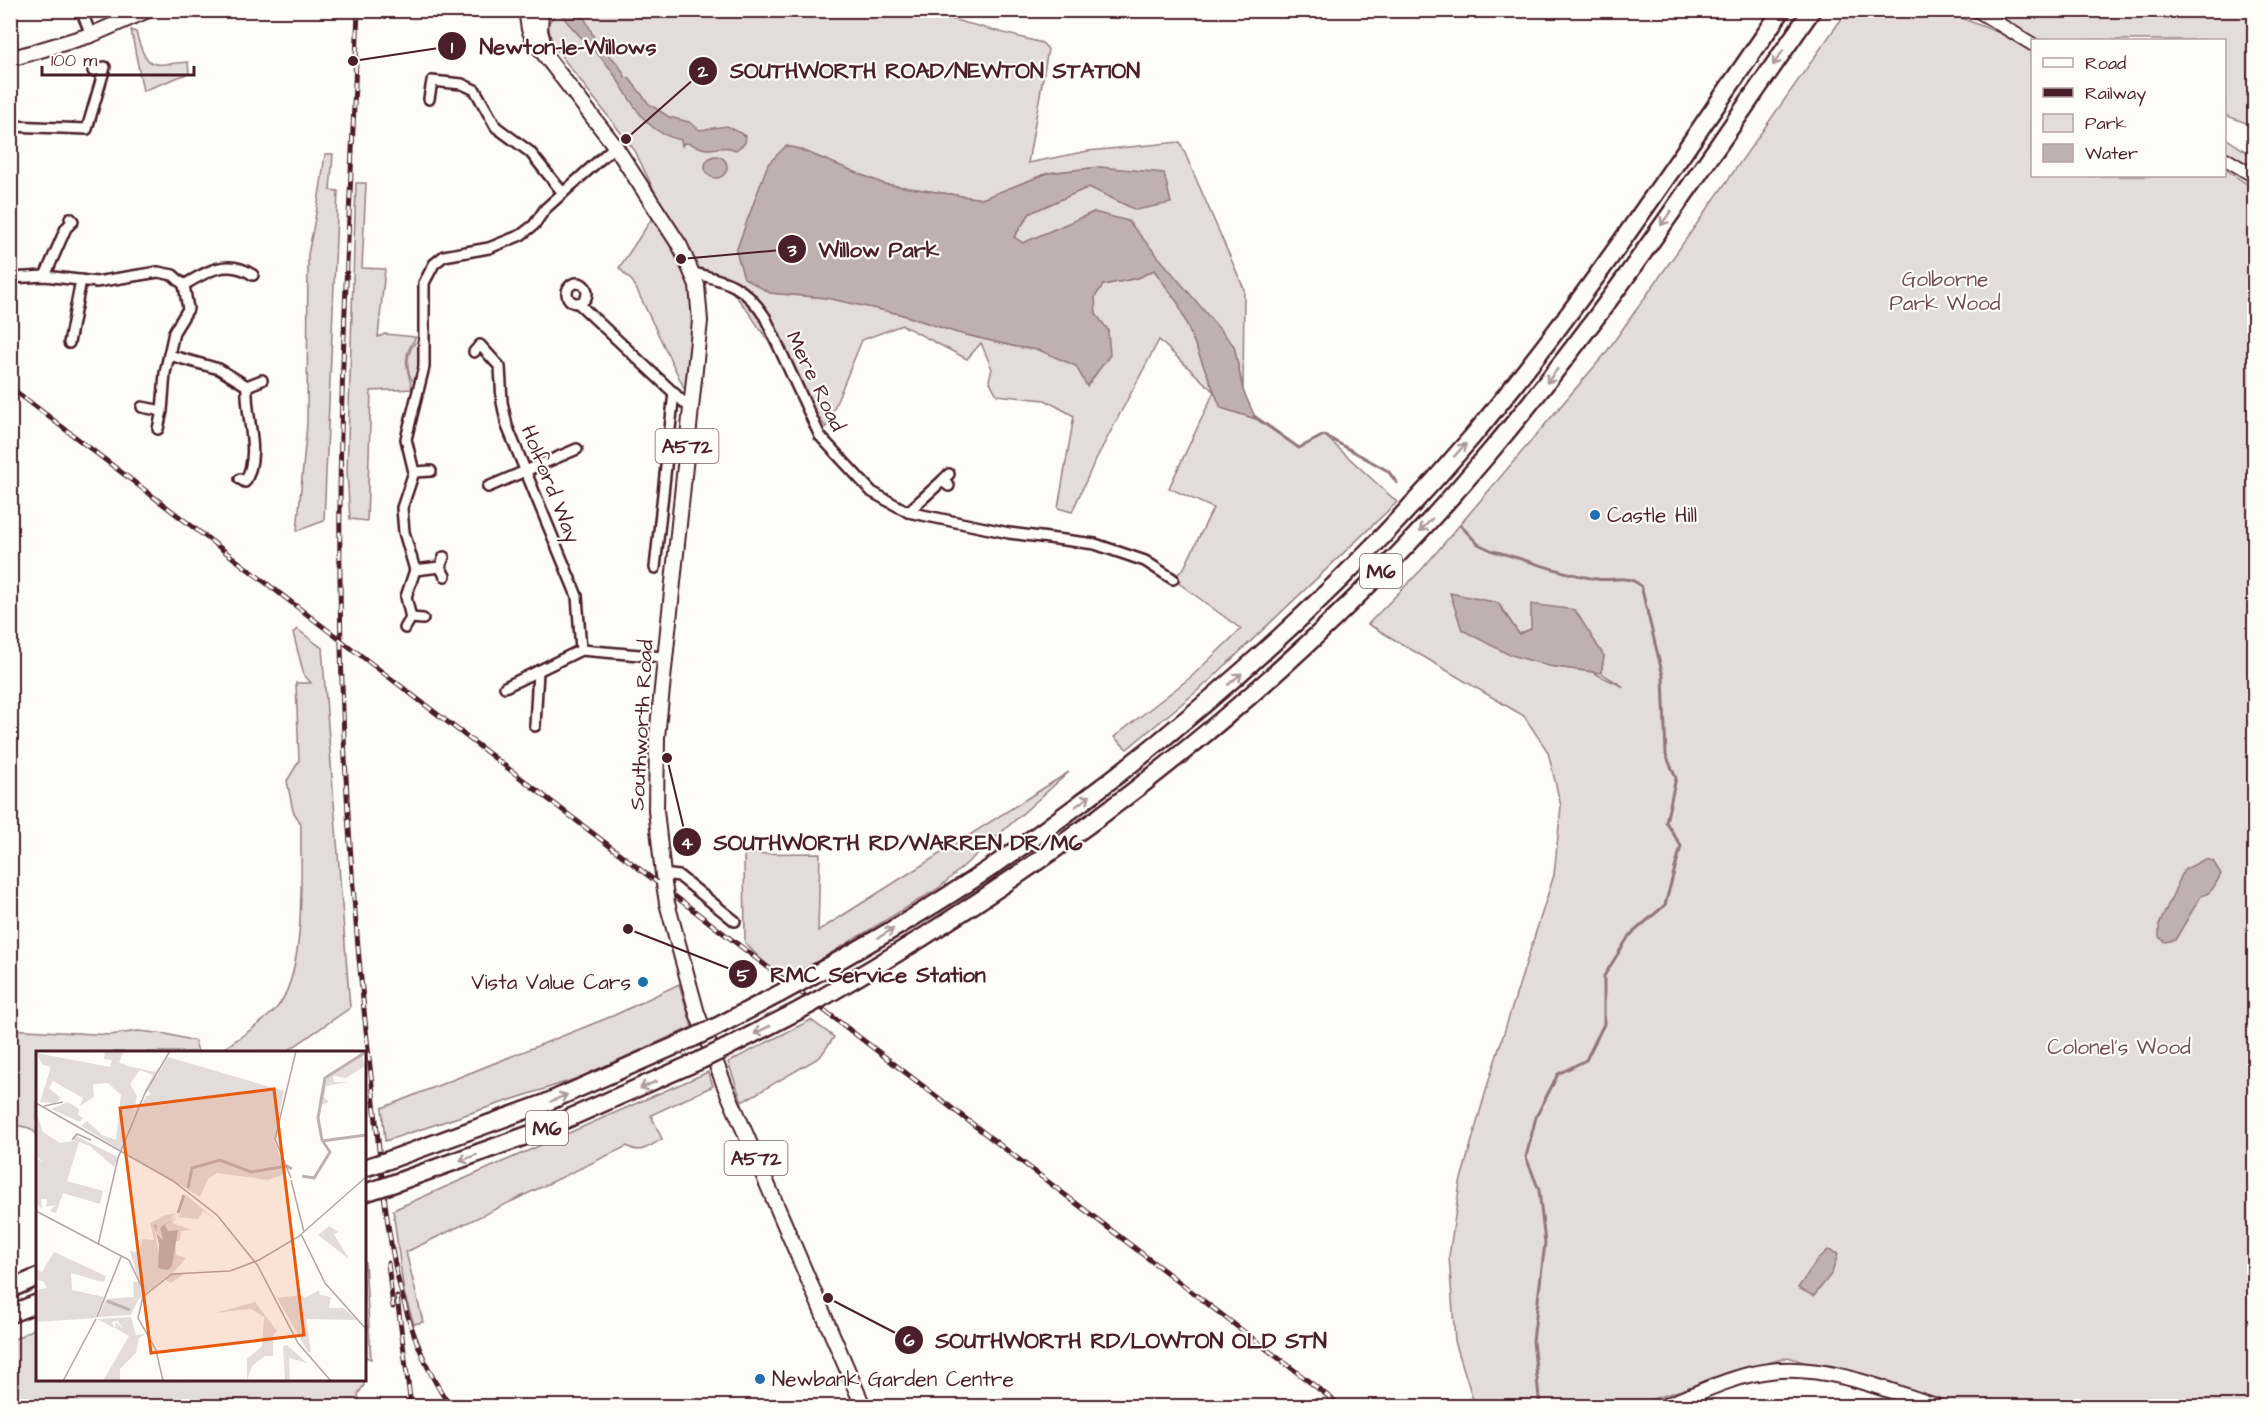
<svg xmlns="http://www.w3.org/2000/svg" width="2265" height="1417" viewBox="0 0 2265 1417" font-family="'Architects Daughter',sans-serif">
<rect width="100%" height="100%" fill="#fdfcf7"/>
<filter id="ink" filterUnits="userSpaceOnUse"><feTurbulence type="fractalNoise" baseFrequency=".0167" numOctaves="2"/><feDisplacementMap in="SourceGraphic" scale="12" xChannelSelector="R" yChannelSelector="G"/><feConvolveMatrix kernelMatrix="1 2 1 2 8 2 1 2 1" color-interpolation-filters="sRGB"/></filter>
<g filter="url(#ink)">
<!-- green -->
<g fill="#e3dcda" stroke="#967e82" stroke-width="1.5" fill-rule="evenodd">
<polygon points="558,10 917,10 1042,43 1048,49 1028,163 1088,151 1180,142 1244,289 1243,390 1234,346 1094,212 1023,243 1014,237 1030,213 1089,187 1136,210 1100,167 1048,173 982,199 884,184 799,149 786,146 770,293 827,298 900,314 958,333 1017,347 1039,350 1076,366 1087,386 1108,330 1096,315 1094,297 1103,285 1138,278 1154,270 1178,303 1221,408 1256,419 1299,448 1324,435 1397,502 1208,682 1127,749 1114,737 1191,677 1241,629 1173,579 1184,568 1213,508 1169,488 1214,392 1159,340 1094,463 1072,512 1058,508 1074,416 1045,400 997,395 989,380 992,369 981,343 967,359 902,325 862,340 826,428 750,314 725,283 689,280 695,296 687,394 633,282 619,268 661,205 635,151 552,44 548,24"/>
<path d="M 1847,11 L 1944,11 L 2032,46 L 2032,176 L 2224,176 L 2225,169 L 2254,189 L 2254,1406 L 1941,1406 L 1788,1357 L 1630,1406 L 1475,1406 L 1455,1341 L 1449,1256 L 1460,1183 L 1489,1080 L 1554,875 L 1561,806 L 1548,752 L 1524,716 L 1368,624 L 1423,568 L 1605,354 ZM 1451,594 L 1498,603 L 1519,634 L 1531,629 L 1604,656 L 1601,673 L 1624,687 L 1592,672 L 1549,666 Z"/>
<polygon points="1974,11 2254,11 2254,126 2225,115 2224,40 2032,40"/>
<path d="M 131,30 L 136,32 C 147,71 150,65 188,62 L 189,73 L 143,91 Z"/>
<polygon points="2224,137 2254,157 2254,175 2225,157"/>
<path d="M 325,154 L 333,154 L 330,190 L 338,191 L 324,521 L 297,531 L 307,424 L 308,254 C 315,221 321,188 325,154 Z"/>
<path d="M 356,183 L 366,183 L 362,268 L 385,269 L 378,337 L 385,334 L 416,337 C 401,359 407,365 412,389 L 371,391 L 367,521 L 350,519 L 347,472 Z"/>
<path d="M 419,339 L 420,364 L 416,385 C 404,373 405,350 419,339 Z"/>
<path d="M 297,629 L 322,648 L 350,1008 L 286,1052 L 219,1052 C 237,1039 259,1026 275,1010 C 308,974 300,871 301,824 L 293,811 L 287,781 L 299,761 L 296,683 L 311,683 L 304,675 L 293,633 Z"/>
<polygon points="1069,772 939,888 783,982 745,943 744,854 820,853 818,931"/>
<polygon points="679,984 692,1027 578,1078 385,1141 382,1108 615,1015"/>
<polygon points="811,1020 834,1037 820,1057 742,1102 728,1062"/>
<polygon points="10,1029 110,1035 138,1031 166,1034 195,1041 198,1052 38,1052 37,1134 29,1128 11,1124"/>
<path d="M 708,1072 L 713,1086 L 651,1115 L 662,1139 C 649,1146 641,1155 627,1146 L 406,1252 L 423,1322 L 414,1324 L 404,1293 L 393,1210 Z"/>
<polygon points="364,1262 365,1262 371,1359 365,1357"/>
<polygon points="37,1327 38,1380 364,1380 364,1385 358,1394 360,1406 11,1406 11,1341"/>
</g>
<!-- water -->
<g fill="#c0b1b1" stroke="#91777b" stroke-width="1.5">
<path d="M 579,11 C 589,21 590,33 598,44 C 608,56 619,61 625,77 L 629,78 L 649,104 L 669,117 L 689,122 L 700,130 L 727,126 L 746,136 L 745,143 L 736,150 C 723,145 721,149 708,149 C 699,149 693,143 684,143 L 682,146 L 681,140 C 640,132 631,96 608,66 C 594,48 575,34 561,14 Z"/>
<polygon points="786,146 799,149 884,184 982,199 1048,173 1100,167 1164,173 1171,203 1136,210 1089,187 1030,213 1014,237 1023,243 1094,212 1128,221 1234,346 1243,390 1256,419 1221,408 1178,303 1154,270 1138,278 1103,285 1095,297 1096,314 1108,330 1110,355 1087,386 1076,366 1039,350 1017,347 958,333 900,314 827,298 770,293 744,278 736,251 768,164"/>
<circle cx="716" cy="167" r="11"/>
<polygon points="1450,593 1498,603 1519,634 1531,629 1531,604 1575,610 1604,656 1601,673 1549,666 1508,654 1462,630"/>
<path d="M 2205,859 L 2213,861 L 2221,874 C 2216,883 2212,894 2201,896 L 2175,940 L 2165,942 L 2159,937 L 2159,925 L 2184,870 Z"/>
<polygon points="1828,1250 1838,1254 1832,1273 1814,1296 1798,1288 1817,1260"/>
</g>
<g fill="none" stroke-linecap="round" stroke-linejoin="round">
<!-- stream -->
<g stroke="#91777b" stroke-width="3">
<polyline points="1254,416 1299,448 1324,435 1388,471 1397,483"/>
<path d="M 1461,526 L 1478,544 L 1493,551 C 1526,559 1563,575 1597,579 C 1613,582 1627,573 1641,586 L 1663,676 L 1666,755 L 1676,778 L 1666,822 L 1681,846 L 1665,905 L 1629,936 L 1604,976 L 1604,1024 L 1586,1060 L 1558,1074 L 1536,1117 L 1526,1157 L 1539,1190 L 1545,1243 L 1533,1341 L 1540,1406"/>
</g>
<!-- street casing -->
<g stroke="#4a1f2b" stroke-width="14">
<g id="street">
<polyline points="81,10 91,35"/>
<polyline points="429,99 432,81 462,84 475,90 496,127 530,152 563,193"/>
<polyline points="10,126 87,129 105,67 93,71"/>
<path d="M 693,273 C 728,281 745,286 765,317 L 820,436 L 872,492 L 908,512 L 1009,533 L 1095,544 L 1145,561 L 1173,579"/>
<polyline points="45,276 66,228 73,221 70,218"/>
<polyline points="10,278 45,276 96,282 158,272 173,275 184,285 188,309 174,332 165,373 162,411"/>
<circle cx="577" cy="293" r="10"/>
<path d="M 184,285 C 207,271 228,258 253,275"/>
<polyline points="578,303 691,409"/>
<polyline points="69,343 81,280"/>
<polyline points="474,352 480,345 500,367 502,402 507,426 577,596 581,650"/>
<polyline points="169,355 219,369 247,386 262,380"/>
<polyline points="142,407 162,411 158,429"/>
<polyline points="414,472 431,471"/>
<path d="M 240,479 L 245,482 C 262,451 245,419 247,386"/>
<polyline points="949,486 942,481 949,474"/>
<polyline points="488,487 577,449"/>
<polyline points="908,512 942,481"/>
<polyline points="444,557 440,567 445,576"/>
<polyline points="655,568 674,392"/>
<polyline points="415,570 440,567"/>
<polyline points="411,618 406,597 415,570 404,532 402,508 414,472 406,439 424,367 424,283 434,264 444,256 489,248 521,235 534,225 545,209 615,146"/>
<polyline points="405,628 411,618 423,619"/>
<polyline points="505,687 581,650 663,657"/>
<polyline points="535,726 538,671"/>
<polyline points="662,874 679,876 735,921"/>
</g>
</g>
<!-- secondary casing -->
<g stroke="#4a1f2b" stroke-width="16">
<g id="secondary">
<polyline points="1976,10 2032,44"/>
<polyline points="2224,158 2254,176"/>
</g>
</g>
<!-- primary casing -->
<g stroke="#4a1f2b" stroke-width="18">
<g id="primary">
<polyline points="526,10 529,29 534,41 615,146 680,246 697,285 700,321 657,737 656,810 664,884"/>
<polyline points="541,10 540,31 545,49"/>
<polyline points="10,59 91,35 148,10"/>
<polyline points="667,903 697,1013 724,1084 863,1406"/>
<path d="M 1665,1406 C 1699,1393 1734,1375 1770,1371 C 1825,1364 1884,1389 1936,1406"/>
</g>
</g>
<!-- highway casing -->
<g stroke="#4a1f2b" stroke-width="21">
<g id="highway">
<path d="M 799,983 C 872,942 946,900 1015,851 C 1183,732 1339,594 1472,437 C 1585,302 1682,154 1782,10"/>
<path d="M 820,999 C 1071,855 1302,676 1489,453 C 1607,314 1707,160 1812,10"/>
<polyline points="716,1027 779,994"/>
<polyline points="724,1049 800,1010"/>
<polyline points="386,1161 543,1104 693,1038"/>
<polyline points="389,1185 542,1130 701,1060"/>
<polyline points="10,1289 38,1277"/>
<polyline points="10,1314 38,1303"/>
</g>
</g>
<!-- street -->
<use href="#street" stroke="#fdfcf7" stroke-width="9"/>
<!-- secondary -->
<use href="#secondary" stroke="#fdfcf7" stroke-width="12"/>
<!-- primary -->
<use href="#primary" stroke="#fdfcf7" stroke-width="14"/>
<!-- highway -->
<use href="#highway" stroke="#fdfcf7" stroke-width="16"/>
<!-- rail casing -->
<g stroke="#4a1f2b" stroke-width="5">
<g id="rail">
<path d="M 358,10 C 351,199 338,388 340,577 C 341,749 353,922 373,1093 C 385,1197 389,1317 450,1406"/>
<polyline points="10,387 1341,1406"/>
<polyline points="388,1263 393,1307"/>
<polyline points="397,1297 411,1406"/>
</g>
</g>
<!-- rail -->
<use href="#rail" stroke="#fdfcf7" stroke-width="3" stroke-dasharray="9" stroke-linecap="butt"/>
<!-- primary-bridge casing -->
<g stroke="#4a1f2b" stroke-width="18" stroke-linecap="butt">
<polyline id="primary-bridge" points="664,884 667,903"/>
</g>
<!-- highway-bridge casing -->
<g stroke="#4a1f2b" stroke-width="21" stroke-linecap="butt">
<g id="highway-bridge">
<polyline points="779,994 799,983"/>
<polyline points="800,1010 820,999"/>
<polyline points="693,1038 716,1027"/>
<polyline points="701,1060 724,1049"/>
<polyline points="364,1168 386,1161"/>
<polyline points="364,1193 389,1185"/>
</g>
</g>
<!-- primary-bridge -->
<use href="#primary-bridge" stroke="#fdfcf7" stroke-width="14"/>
<!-- highway-bridge -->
<use href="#highway-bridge" stroke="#fdfcf7" stroke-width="16"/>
</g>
<!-- one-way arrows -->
<defs><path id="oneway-shaft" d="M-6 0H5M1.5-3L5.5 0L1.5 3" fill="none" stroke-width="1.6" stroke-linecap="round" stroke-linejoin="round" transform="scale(1.5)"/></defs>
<g stroke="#ac999b">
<use href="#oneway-shaft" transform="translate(1778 58) rotate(125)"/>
<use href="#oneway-shaft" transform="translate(1666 218) rotate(125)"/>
<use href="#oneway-shaft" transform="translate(1552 376) rotate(128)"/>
<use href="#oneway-shaft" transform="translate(1460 450) rotate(-48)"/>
<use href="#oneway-shaft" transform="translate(1426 525) rotate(134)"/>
<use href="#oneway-shaft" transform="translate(1235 679) rotate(-40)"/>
<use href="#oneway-shaft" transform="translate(1083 801) rotate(-37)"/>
<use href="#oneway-shaft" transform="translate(886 933) rotate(-32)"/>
<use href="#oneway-shaft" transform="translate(762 1030) rotate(153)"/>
<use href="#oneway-shaft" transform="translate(648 1085) rotate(156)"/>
<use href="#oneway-shaft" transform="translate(559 1098) rotate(-23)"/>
<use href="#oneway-shaft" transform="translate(468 1158) rotate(160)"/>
</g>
</g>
<!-- markers -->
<g fill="#1f6fb2" stroke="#fdfcf7" stroke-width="2">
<circle cx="1595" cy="515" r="6"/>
<circle cx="643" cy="982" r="6"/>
<circle cx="760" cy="1379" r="6"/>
</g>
<g text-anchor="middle" stroke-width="4.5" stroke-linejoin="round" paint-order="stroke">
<!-- shield labels -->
<g fill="#fdfcf7" stroke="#806168" stroke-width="1.5">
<rect x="655.5" y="429" width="63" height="34" rx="4.5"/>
<rect x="1360" y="554" width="42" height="34" rx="4.5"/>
<rect x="526" y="1111" width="42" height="34" rx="4.5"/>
<rect x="724.5" y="1141" width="63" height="34" rx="4.5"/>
</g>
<g font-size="20" font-weight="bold" fill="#4a1f2b">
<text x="687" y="453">A572</text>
<text x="1381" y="578">M6</text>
<text x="547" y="1135">M6</text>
<text x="756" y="1165">A572</text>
</g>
<!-- park labels -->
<g font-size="21" fill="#704e57" stroke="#fdfcf7">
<text x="1945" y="286">Golborne<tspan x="1945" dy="24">Park Wood</tspan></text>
<text x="2119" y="1054">Colonel's Wood</text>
</g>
<!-- street labels -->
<g font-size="21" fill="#4a1f2b" stroke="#fdfcf7">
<text transform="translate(816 381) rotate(64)" y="7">Mere Road</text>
<text transform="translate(551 484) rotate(68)" y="7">Holford Way</text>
<text transform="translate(641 725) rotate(-87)" y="7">Southworth Road</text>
</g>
<!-- poi labels -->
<g font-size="21" fill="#4a1f2b" stroke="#fdfcf7" text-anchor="start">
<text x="1607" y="522">Castle Hill</text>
<text x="631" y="989" text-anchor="end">Vista Value Cars</text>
<text x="772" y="1386">Newbank Garden Centre</text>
</g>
</g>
<!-- overview -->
<g transform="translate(36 1051)">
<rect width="330" height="330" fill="#fdfcf7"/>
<path d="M 69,0 L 88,0 L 83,11 L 91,15 L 119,21 L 123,16 L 119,28 L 132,6 L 248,40 L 238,90 L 251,122 L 232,129 L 181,122 L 172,128 L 164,146 L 87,100 L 90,91 L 85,99 L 45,75 L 51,70 L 66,84 L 80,89 L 85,44 L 72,32 L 57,33 L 58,46 L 44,55 L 47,47 L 17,30 L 13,37 L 25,47 L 20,52 L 4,51 L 15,16 L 7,14 L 0,2 L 74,16 L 76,9 L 68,8 ZM 104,19 L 117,24 L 108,41 L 112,39 L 115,44 L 110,45 L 101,63 L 105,49 L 98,60 L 101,45 L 94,33 ZM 324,0 L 330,0 L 325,2 L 329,15 L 310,27 L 297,25 L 298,31 L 312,31 L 290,35 L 288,46 L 293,51 L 286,54 L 283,50 L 289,27 L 322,8 ZM 32,51 L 43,58 L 42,64 L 47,67 L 44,71 L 15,58 ZM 0,60 L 7,81 L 24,92 L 38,90 L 38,84 L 82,106 L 78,116 L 54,95 L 43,91 L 31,130 L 67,140 L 64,153 L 27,142 L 20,162 L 14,160 L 19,154 L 10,156 L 11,148 L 5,148 L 6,158 L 0,152 L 0,107 L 7,111 L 0,104 ZM 150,144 L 181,170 L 167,160 L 162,168 L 141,166 L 136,172 L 156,179 L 145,180 L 144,189 L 139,191 L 140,204 L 150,207 L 136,223 L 148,223 L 135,232 L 128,228 L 102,249 L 95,264 L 62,266 L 70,248 L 98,246 L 97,231 L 103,231 L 94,200 L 104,202 L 106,188 L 118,189 L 114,172 L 129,164 L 140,162 L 124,177 L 127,189 L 120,182 L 121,173 L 118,174 L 123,204 L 136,215 L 139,185 L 142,179 L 132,180 L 129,174 L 132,171 L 143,165 ZM 293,175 L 303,181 L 298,183 L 313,208 L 282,184 ZM 18,201 L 70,225 L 68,231 L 63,230 L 35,222 L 36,239 L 68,246 L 60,267 L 0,271 L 0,239 L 11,237 L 7,230 L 1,229 L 0,218 L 6,221 ZM 283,239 L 284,244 L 295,246 L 293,257 L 307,257 L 322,269 L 270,268 L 275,301 L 272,301 L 241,247 L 265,244 L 269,247 ZM 219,251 L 241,280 L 237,284 L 237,305 L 229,305 L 216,315 L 211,330 L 211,308 L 226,295 L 228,266 L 215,258 L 179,262 ZM 95,266 L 100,284 L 110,283 L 103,287 L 100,302 L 84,318 L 84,330 L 67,330 L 93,285 L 79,277 L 80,271 L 88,279 L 82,270 L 76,271 L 78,277 L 61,268 ZM 251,294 L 271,312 L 253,307 L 254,330 L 249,330 L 247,295 Z" fill="#e3dcda" fill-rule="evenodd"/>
<path d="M 143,161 L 129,174 L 132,180 L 142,179 L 136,215 L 132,219 L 122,217 L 123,193 L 118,174 L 121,173 L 120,182 L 127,189 L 124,177 Z" fill="#c0b1b1"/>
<path fill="none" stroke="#c0b1b1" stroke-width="3" d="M 286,90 L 330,84M 266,125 L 278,127 L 294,101 L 286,89 L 282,67 L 289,27 L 330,1M 152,137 L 156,117 L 184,109 L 215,121 L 251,115 L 256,118M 142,162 L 148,144M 71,250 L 94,259"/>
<path fill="none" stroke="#b5a4a5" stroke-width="1.5" d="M 0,52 L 137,130 L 181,164 L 222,215 L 262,292 L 295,330M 8,55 L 27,51M 36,89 L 41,83 L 55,89M 255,127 L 239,88 L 260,0M 255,129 L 268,181M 0,160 L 93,209 L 108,241 L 102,267 L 120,299 L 127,330M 265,183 L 289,232 L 330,278M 62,194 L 82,107 L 109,42 L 134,0M 108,245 L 136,223 L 194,220 L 223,209 L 262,186 L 330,126M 61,266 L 85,206M 27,330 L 60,268"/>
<path fill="#e8590c" fill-opacity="0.15" stroke="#e8590c" stroke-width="3" d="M 238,38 L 268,284 L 115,302 L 84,57 Z"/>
<rect width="330" height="330" fill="none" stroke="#4a1f2b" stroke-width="3"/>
</g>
<!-- callouts -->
<path fill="none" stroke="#4a1f2b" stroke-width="2" d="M353 61L452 46M626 139L703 71M681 259L792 249M667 758L687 842M628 929L743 974M828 1298L909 1340"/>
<g fill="#4a1f2b" stroke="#fdfcf7" stroke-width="2">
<circle cx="353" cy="61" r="6"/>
<circle cx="626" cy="139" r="6"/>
<circle cx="681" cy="259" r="6"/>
<circle cx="667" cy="758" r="6"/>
<circle cx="628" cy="929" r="6"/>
<circle cx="828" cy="1298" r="6"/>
<circle cx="452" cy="46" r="15"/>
<circle cx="703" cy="71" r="15"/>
<circle cx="792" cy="249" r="15"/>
<circle cx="687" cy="842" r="15"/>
<circle cx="743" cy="974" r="15"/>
<circle cx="909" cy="1340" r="15"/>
</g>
<g font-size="18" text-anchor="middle" font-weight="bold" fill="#fff">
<text x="452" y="53">1</text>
<text x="703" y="77">2</text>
<text x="792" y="256">3</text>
<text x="687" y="849">4</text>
<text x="743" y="981">5</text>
<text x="909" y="1346">6</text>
</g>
<g font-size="22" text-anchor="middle" font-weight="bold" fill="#4a1f2b" stroke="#fdfcf7" stroke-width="4.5" stroke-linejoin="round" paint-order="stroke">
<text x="568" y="54">Newton-le-Willows</text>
<text x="935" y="78">SOUTHWORTH ROAD/NEWTON STATION</text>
<text x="879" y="257">Willow Park</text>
<text x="898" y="850">SOUTHWORTH RD/WARREN DR/M6</text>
<text x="878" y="982">RMC Service Station</text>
<text x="1131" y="1348">SOUTHWORTH RD/LOWTON OLD STN</text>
</g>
<!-- margin -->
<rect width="2265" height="1417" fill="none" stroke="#fdfcf7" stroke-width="36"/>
<rect x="18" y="18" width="2229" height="1381" fill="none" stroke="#4a1f2b" stroke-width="2" filter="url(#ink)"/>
<!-- legend -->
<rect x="2031" y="39" width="195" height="138" fill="#fdfcf7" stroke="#b5a4a5" stroke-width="1.5"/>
<rect x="2043" y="58" width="30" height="9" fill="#fdfcf7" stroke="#b5a4a5" stroke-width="1.5"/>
<text x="2085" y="69" font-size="18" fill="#4a1f2b">Road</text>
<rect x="2043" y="88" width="30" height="9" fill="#4a1f2b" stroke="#b5a4a5" stroke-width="1.5"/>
<text x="2085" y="99" font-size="18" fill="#4a1f2b">Railway</text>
<rect x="2043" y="114" width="30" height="18" fill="#e3dcda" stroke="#b5a4a5" stroke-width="1.5"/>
<text x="2085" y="129" font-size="18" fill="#4a1f2b">Park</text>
<rect x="2043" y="144" width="30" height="18" fill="#c0b1b1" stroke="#b5a4a5" stroke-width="1.5"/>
<text x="2085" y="159" font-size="18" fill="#4a1f2b">Water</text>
<!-- scale -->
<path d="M42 66v9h152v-9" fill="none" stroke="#4a1f2b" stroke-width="3"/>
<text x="51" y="66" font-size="18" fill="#4a1f2b" stroke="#fdfcf7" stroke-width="4.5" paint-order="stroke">100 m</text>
</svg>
